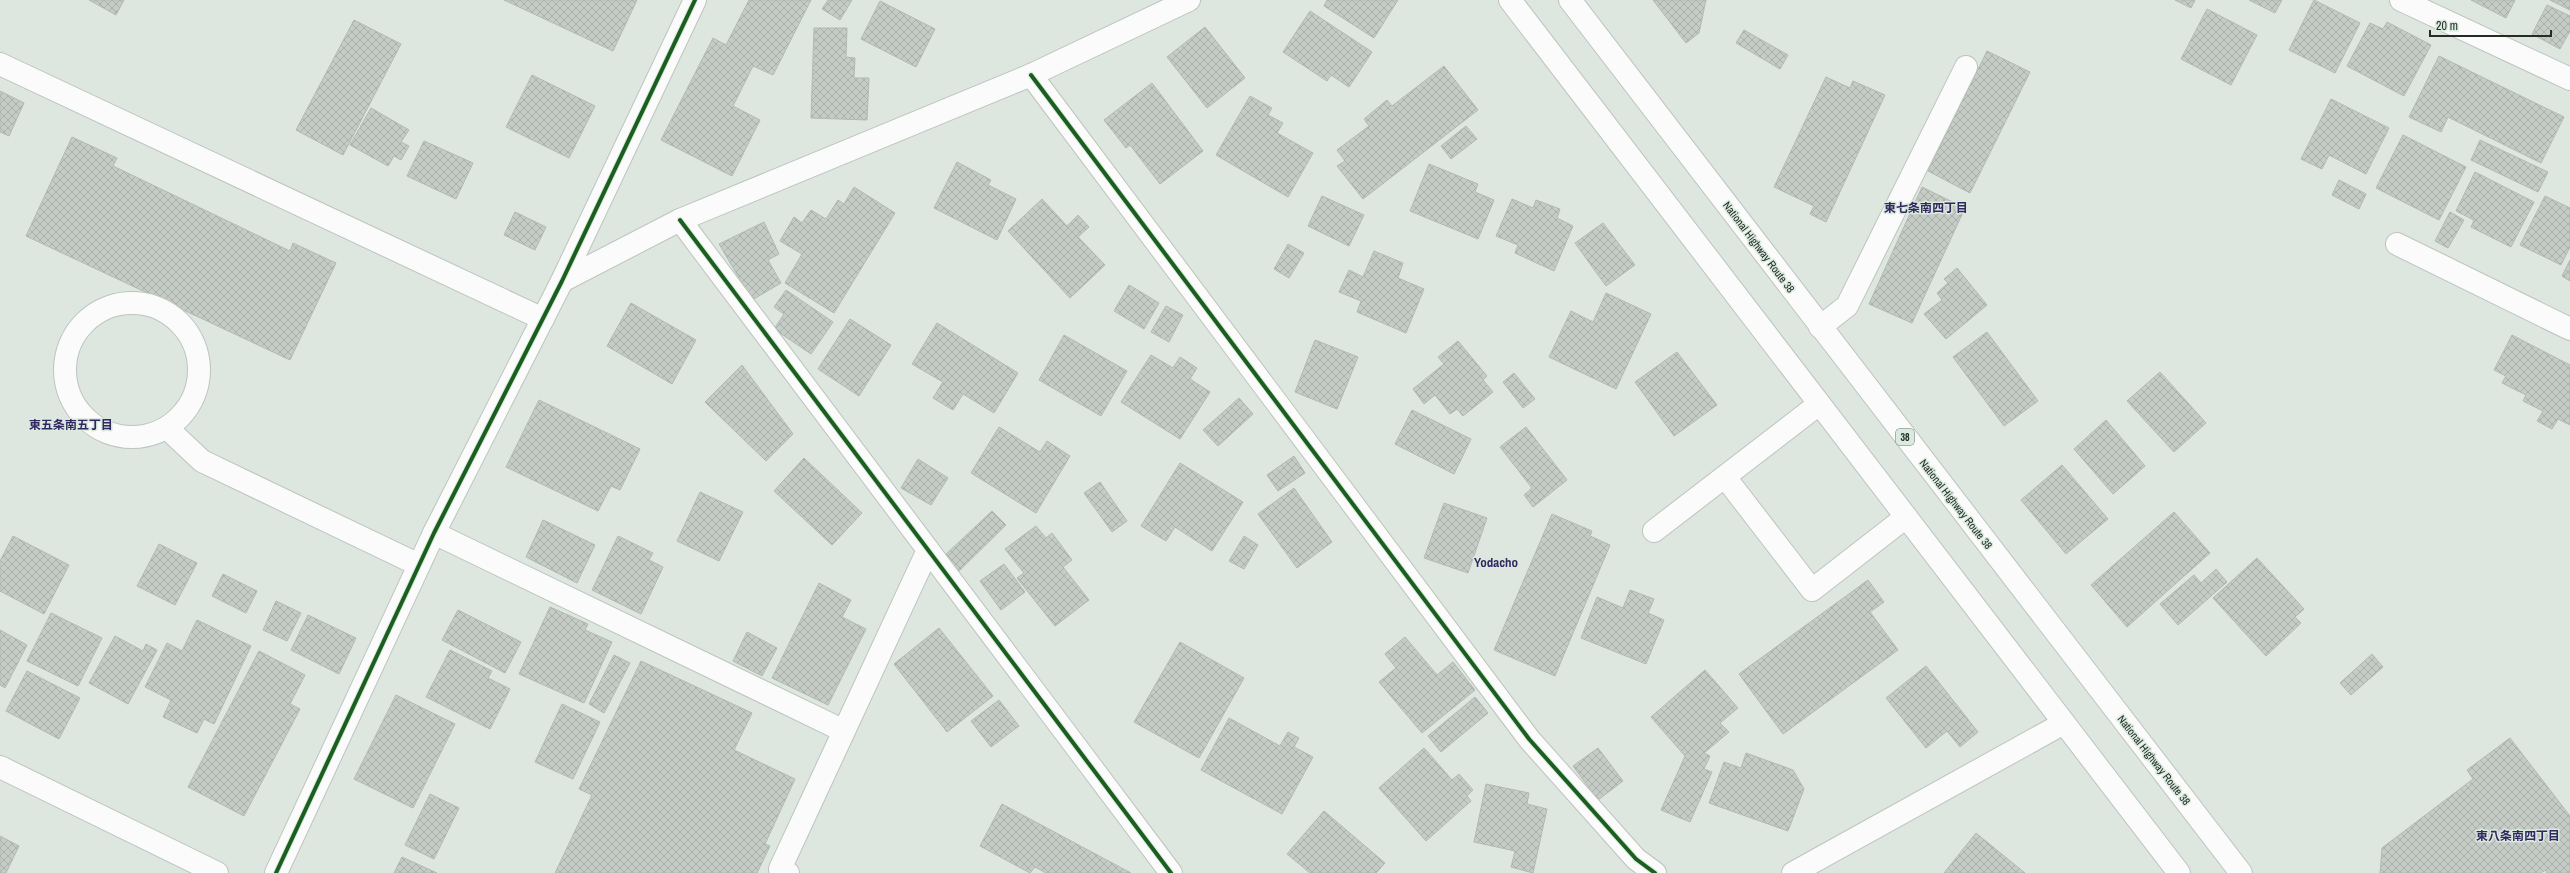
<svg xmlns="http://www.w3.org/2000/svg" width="2570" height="873" viewBox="0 0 2570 873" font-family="'Archivo Narrow','Noto Sans JP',sans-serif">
<defs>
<pattern id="building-cross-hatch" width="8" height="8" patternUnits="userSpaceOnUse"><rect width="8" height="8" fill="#c5ccc6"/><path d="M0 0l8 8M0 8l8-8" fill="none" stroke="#a9afaa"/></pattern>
</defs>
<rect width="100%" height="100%" fill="#dde6df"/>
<!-- building -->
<g fill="url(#building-cross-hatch)" stroke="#b2b9b4">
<polygon points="89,0 124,0 116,15"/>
<polygon points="504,0 637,0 613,51"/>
<polygon points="749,0 811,0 773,75 753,66 733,106 760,120 732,176 661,140 713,38 726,45"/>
<polygon points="828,0 852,0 840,20 822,9"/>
<polygon points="1327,0 1398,0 1374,38 1324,6"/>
<polygon points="1653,0 1706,0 1699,33 1686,43"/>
<polygon points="2175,0 2195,0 2191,8"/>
<polygon points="2249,0 2282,0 2275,13"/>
<polygon points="2314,0 2360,23 2335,73 2289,50"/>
<polygon points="2471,0 2515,0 2506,18"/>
<polygon points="2550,0 2570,0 2570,10"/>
<polygon points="880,1 935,29 916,67 861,39"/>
<polygon points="2547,5 2570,16 2570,31 2560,49 2532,34"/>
<polygon points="2207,9 2257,35 2231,85 2181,59"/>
<polygon points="1310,11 1372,52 1349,87 1331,75 1327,81 1283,52"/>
<polygon points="354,20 401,44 343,155 296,130"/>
<polygon points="2387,22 2431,45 2404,96 2347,66 2370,23 2383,29"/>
<polygon points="1205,27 1245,78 1207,108 1167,57"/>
<polygon points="814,28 847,28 846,57 855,58 854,78 869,78 867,120 811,118"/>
<polygon points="1744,30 1788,55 1780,69 1736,43"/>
<polygon points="1987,51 2030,72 1970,193 1928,171"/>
<polygon points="2439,56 2564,117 2541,163 2448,117 2441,132 2409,117"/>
<polygon points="1444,66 1478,110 1363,199 1337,166 1345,161 1337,150 1369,126 1364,119 1387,100 1392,106"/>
<polygon points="532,75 595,106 569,158 506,127"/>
<polygon points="1826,77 1850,88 1853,81 1885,95 1826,222 1810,214 1814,206 1774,187"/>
<polygon points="1152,83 1203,151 1160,184 1130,145 1126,148 1104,120"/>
<polygon points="0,91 24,103 9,136 0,132"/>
<polygon points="1250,96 1272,108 1268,115 1283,123 1277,133 1313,153 1288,197 1216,155"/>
<polygon points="2331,99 2389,128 2366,174 2329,155 2322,169 2301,159"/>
<polygon points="371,108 409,130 401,142 409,146 401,160 394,156 388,166 350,145"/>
<polygon points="1466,126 1477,139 1451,159 1441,146"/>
<polygon points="2403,135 2466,167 2439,220 2376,188"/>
<polygon points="72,137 117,158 113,166 290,251 293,243 336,263 290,360 26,236"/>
<polygon points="2480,140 2548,172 2538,192 2471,160"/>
<polygon points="424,141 473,163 456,199 407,176"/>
<polygon points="957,162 991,180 988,185 1016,199 997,240 934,208"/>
<polygon points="1429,164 1478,184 1475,192 1494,200 1478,239 1410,211"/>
<polygon points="2475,172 2534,202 2511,247 2471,227 2474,220 2456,211"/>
<polygon points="2339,180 2366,194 2359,209 2332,195"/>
<polygon points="854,187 895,213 834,313 785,283 802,254 780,241 794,217 802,223 811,210 826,219 838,200 844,204"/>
<polygon points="1922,187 1965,208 1912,323 1869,304"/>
<polygon points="1322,196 1364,215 1349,246 1308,226"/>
<polygon points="2545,196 2570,208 2570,247 2561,265 2520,245"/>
<polygon points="1042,199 1067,226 1078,215 1089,227 1078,237 1105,265 1070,298 1008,231"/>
<polygon points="1512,199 1533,208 1536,200 1560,209 1557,218 1573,226 1554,271 1515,253 1518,245 1496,236"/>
<polygon points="515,212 546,227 535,250 504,235"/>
<polygon points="2450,212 2464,220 2448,248 2435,241"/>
<polygon points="764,222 779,254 768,260 781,283 752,300 719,244"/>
<polygon points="1603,223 1635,265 1606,286 1575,243"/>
<polygon points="1288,244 1304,253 1289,278 1274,269"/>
<polygon points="1374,251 1403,263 1398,278 1424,289 1406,333 1357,312 1361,301 1339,292 1349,270 1363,277"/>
<polygon points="2570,260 2570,281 2562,276"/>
<polygon points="1957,268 1987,305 1946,339 1924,314 1942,300 1937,293 1948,283 1944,279"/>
<polygon points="1129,285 1159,303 1144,329 1114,311"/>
<polygon points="786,290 833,322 811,354 774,329 784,314 774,307"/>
<polygon points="1606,293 1651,314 1616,389 1549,357 1571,311 1593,322"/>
<polygon points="631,303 696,340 672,384 607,346"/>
<polygon points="1166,306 1183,315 1169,342 1151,332"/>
<polygon points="850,319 891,345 859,396 818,369"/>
<polygon points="937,323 1018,373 994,413 963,394 953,410 933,398 943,382 912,364"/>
<polygon points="1987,332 2038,401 2004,426 1953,357"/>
<polygon points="1064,335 1127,371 1101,416 1039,380"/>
<polygon points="2512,335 2570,365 2570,425 2558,419 2552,429 2537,421 2543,411 2523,401 2526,395 2502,383 2506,376 2494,370"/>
<polygon points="1315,340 1358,357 1337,409 1295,392"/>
<polygon points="1458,341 1487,376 1483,380 1493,392 1463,416 1457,409 1450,414 1435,395 1424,404 1413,389 1444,364 1438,357"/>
<polygon points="1677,352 1717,405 1674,436 1635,382"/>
<polygon points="1151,355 1173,368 1180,357 1197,368 1190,379 1210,392 1180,439 1121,402"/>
<polygon points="742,365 793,434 766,461 705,402"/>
<polygon points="2160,372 2206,423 2174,452 2127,401"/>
<polygon points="1514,373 1535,399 1523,408 1503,382"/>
<polygon points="1239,398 1253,414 1218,446 1203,430"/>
<polygon points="539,400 640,449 620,490 611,486 598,511 506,467"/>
<polygon points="1412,410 1471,439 1454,474 1395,444"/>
<polygon points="2106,420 2145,466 2113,494 2074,449"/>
<polygon points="999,427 1040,452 1047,441 1070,456 1036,513 971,473"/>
<polygon points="1526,427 1567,480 1533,507 1524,495 1532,488 1500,447"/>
<polygon points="1294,456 1305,473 1278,491 1267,475"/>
<polygon points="804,458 862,513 832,545 774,491"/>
<polygon points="918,459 948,478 931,505 901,488"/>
<polygon points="1180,463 1243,502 1212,551 1175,527 1166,541 1141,526"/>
<polygon points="2062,465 2108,519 2066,554 2021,500"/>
<polygon points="1100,482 1127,521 1112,532 1084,493"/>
<polygon points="1294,488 1332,542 1297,568 1258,514"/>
<polygon points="700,492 743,512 719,561 677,541"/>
<polygon points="1444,503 1487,518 1468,573 1424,558"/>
<polygon points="992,511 1006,525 958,572 943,557"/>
<polygon points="2174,512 2210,553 2127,627 2091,585"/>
<polygon points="1552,514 1592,531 1590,536 1610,545 1555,676 1494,650"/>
<polygon points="543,520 595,545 577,583 526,557"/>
<polygon points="1036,526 1046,538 1052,533 1072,560 1063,567 1089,600 1055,626 1017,578 1024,573 1005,549"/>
<polygon points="13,536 69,565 44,614 0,591 0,561"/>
<polygon points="618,536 653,553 649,560 663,567 641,614 592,590"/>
<polygon points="1244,536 1258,545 1244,569 1229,561"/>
<polygon points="159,544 197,563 175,605 137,586"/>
<polygon points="2257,558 2304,609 2295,617 2301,623 2266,656 2213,598"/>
<polygon points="1004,564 1025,592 1001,610 980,581"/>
<polygon points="2216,569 2227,582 2178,625 2160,604 2194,575 2201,583"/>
<polygon points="223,574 257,591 246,613 212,596"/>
<polygon points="1868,580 1884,602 1870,612 1898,650 1783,734 1739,674"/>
<polygon points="819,583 851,600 842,617 866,629 828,705 772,678"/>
<polygon points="1630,590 1654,599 1648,613 1664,620 1646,664 1581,638 1597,597 1623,608"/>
<polygon points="276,601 301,613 287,641 263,630"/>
<polygon points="550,607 588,624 585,630 612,642 584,703 519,674"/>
<polygon points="458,610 521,642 505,673 442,640"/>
<polygon points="51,613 102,638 78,686 27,661"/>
<polygon points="308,615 356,638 339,674 291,650"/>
<polygon points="197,620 251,646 214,724 204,719 197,733 163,717 171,700 145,687 167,643 182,651"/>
<polygon points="939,628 993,696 947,732 894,664"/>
<polygon points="0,630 27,645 5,688 0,685"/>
<polygon points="747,632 777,648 762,676 733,661"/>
<polygon points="115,636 143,651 146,644 157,650 128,704 89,683"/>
<polygon points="1405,637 1437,675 1453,662 1475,690 1422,733 1379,682 1396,668 1385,654"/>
<polygon points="1180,642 1244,678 1199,758 1134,722"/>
<polygon points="450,650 492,671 488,678 510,689 490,729 426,697"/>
<polygon points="259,651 305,675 290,704 300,709 244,816 188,787"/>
<polygon points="2372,654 2383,667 2351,695 2340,683"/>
<polygon points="614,655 630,663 604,713 589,704"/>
<polygon points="641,661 752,713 734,750 795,779 765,844 770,846 757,873 555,873 592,795 579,789"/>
<polygon points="1926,666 1978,732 1960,747 1947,731 1926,748 1886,698"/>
<polygon points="1705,670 1738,708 1720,723 1729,732 1704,753 1710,756 1704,769 1712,772 1690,822 1661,810 1685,756 1651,717"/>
<polygon points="27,671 80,698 59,739 6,711"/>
<polygon points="396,695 455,724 413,808 354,779"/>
<polygon points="1475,697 1488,713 1441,752 1428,736"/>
<polygon points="999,700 1019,726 991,747 971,721"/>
<polygon points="562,704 600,722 573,779 535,762"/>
<polygon points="1229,718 1280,746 1288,732 1299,738 1294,747 1313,757 1282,814 1201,770"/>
<polygon points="2510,738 2570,816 2570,873 2547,873 2545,870 2541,873 2380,873 2382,848 2473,779 2467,770"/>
<polygon points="1424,748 1452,780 1459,774 1473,790 1467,796 1471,801 1426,841 1379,788"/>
<polygon points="1598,748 1623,781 1598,800 1573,766"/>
<polygon points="1746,753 1793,770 1804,789 1788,831 1709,803 1724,762 1741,768"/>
<polygon points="1486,784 1529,793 1527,804 1547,809 1533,873 1511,867 1515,851 1474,842"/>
<polygon points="430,794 459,808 434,859 405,845"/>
<polygon points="1002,804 1131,873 1046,873 1035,867 1030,873 980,846"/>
<polygon points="1324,811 1385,863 1376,873 1310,873 1287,854"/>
<polygon points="1976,833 2025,873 1944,873"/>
<polygon points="0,836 19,846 6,873 0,873"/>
<polygon points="402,857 437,873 394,873"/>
</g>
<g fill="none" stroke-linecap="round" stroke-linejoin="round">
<!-- minor casing -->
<g stroke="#bdc4bf" stroke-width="24">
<g id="minor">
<polyline points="2401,0 2570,79"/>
<polyline points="0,64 543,319"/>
<polyline points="1031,75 1529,739 1636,859 1655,873"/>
<polyline points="680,220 1171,873"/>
<polyline points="2397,244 2570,329"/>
<polyline points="562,281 680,220 1031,75 1189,0"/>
<circle cx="132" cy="370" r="67"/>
<polyline points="1820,327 1847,306 1966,67"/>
<polyline points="167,428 202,461 419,565"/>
<polyline points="1725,477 1812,590 1906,517"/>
<polyline points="1654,531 1819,404"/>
<polyline points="434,533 844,731"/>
<polyline points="0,767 217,873"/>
<polyline points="276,873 434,533 562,281 695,0"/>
<polyline points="788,873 780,869 928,550"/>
<polyline points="1793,873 2064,723"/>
</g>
</g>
<!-- highway casing -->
<g stroke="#bdc4bf" stroke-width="24">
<g id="highway">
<polyline points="1510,0 2179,873"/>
<polyline points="1570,0 2241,873"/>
</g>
</g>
<!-- minor -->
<use href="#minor" stroke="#fafbfa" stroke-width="22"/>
<!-- highway -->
<use href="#highway" stroke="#fafbfa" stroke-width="22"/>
<!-- cycleway casing -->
<g stroke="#d9eade" stroke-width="6">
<g id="cycleway">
<polyline points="1031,75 1529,739 1636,859 1655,873"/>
<polyline points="680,220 1171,873"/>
<polyline points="276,873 434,533 562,281 695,0"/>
</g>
</g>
<!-- cycleway -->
<use href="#cycleway" stroke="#1b5e20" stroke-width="4"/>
</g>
<g text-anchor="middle" stroke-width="3" stroke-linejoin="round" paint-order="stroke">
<!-- shield labels -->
<rect fill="#d9eade" stroke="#5b645e" stroke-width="1" x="1896" y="429" width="18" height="16" rx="3"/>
<g font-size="10" font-weight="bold" fill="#252b27">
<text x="1905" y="441">38</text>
</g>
<!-- street labels -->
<g font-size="11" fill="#252b27" stroke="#d9eade">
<text transform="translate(1759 247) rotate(53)" y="4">National Highway Route 38</text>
<text transform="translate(1956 504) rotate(52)" y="4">National Highway Route 38</text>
<text transform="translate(2154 760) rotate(52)" y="4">National Highway Route 38</text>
</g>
<!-- neighbourhood labels -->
<g font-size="12" font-weight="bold" fill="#332762" stroke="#d9eade">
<text x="1926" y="212">東七条南四丁目</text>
<text x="71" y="429">東五条南五丁目</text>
<text x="2518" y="840">東八条南四丁目</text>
</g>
<!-- quarter labels -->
<g font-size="13" font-weight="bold" fill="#332762" stroke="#d9eade">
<text x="1496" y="567">Yodacho</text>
</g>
</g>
<!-- scale -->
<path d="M2430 30v6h121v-6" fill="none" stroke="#252b27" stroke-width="2"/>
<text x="2436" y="30" font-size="12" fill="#252b27" stroke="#d9eade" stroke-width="3" paint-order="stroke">20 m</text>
</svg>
